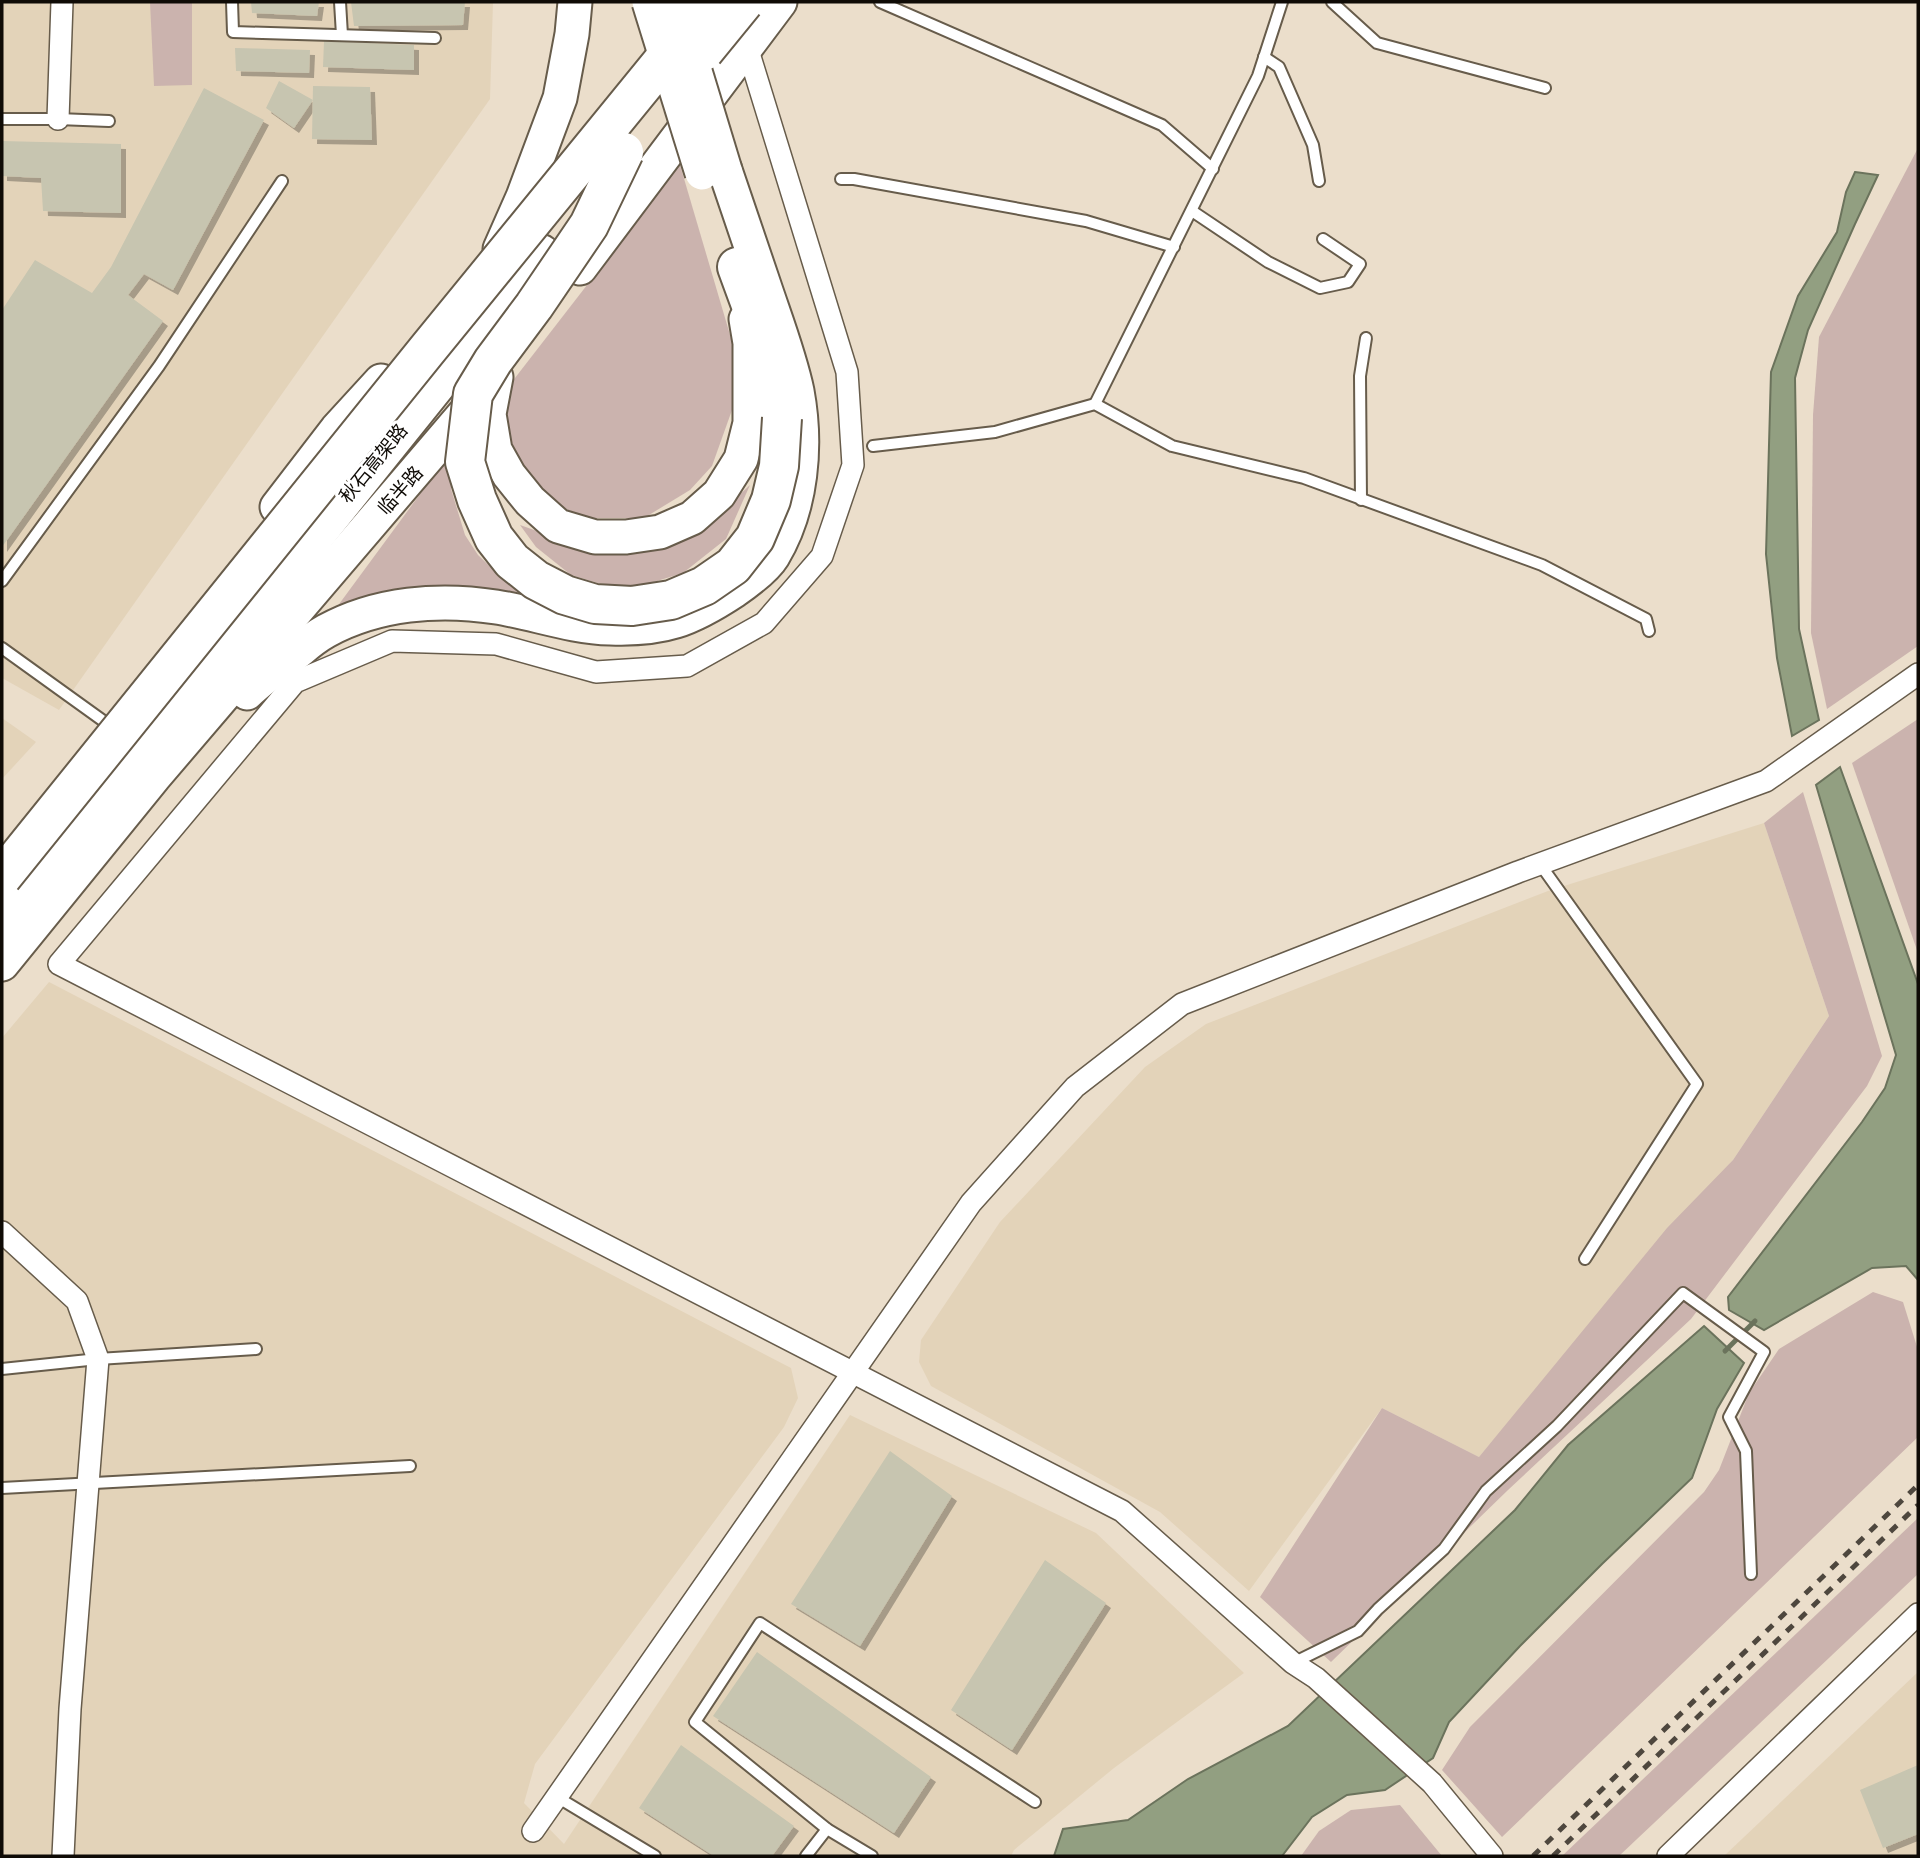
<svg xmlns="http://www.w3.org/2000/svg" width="1920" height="1858" viewBox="0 0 1920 1858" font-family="Roboto,'Noto Sans SC',sans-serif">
<defs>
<filter id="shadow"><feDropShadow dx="5" dy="5" stdDeviation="0" flood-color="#0004"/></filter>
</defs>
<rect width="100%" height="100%" fill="#ebdecb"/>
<!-- built -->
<g fill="#e3d3b9">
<polygon points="2,2 493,2 490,99 59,710 2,678"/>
<polygon points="2,718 36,742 2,779"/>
<polygon points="1764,823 1829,1016 1733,1160 1479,1457 1382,1408 1249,1591 1160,1512 931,1386 919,1362 921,1340 1000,1222 1145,1067 1206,1024 1548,891"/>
<polygon points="49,982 791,1368 798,1398 784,1427 535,1764 524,1803 564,1844 850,1415 1096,1533 1244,1673 1114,1768 1014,1850 1011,1856 2,1856 2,1038"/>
<polygon points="1918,1672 1918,1856 1724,1856"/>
</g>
<!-- green -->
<g fill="#cbb3ae">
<polygon points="150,2 192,2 192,85 154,86"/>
<polygon points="1918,148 1918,646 1827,709 1811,633 1813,415 1819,337"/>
<polygon points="680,165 733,345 738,377 732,410 712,466 690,490 644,518 589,518 553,504 510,452 506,426 508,387"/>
<polygon points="451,452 451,489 465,535 478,555 503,579 542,604 334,611"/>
<polygon points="750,485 726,539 683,573 634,588 598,583 571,575 536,547 520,525 551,536 708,524"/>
<polygon points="1918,719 1918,953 1852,763"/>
<polygon points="1803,792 1882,1056 1867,1086 1691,1319 1508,1490 1331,1662 1260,1597 1382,1408 1479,1457 1667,1228 1733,1160 1829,1016 1764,823"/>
<polygon points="1873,1292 1903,1302 1918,1350 1918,1437 1502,1837 1442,1770 1470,1727 1704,1492 1719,1470 1749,1393 1779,1349"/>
<polygon points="1918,1518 1918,1574 1619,1856 1562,1856"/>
<polygon points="1400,1805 1442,1856 1301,1856 1319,1831 1351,1810"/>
</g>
<!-- water -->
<g fill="#929f81" stroke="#6b735c" stroke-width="2">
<polygon points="1855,172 1878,175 1855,224 1808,330 1795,378 1799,629 1819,720 1792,736 1777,658 1766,554 1771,372 1798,296 1837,232 1846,192"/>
<polygon points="1840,767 1918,984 1918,1280 1906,1266 1872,1268 1764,1330 1729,1310 1728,1297 1862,1122 1885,1088 1896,1055 1816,785"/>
<polygon points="1704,1326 1744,1363 1717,1409 1692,1478 1602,1564 1520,1646 1449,1722 1433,1758 1385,1790 1347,1795 1312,1817 1282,1856 1054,1856 1063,1829 1128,1820 1188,1779 1288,1726 1515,1510 1568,1445"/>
</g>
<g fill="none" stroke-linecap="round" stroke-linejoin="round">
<!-- stream -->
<polyline stroke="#6b735c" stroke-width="5" points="1725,1351 1755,1321"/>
</g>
<!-- building -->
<g fill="#c7c5b0" filter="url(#shadow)">
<polygon points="251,2 319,2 317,16 252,13"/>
<polygon points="351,2 465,2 463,25 354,26"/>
<polygon points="324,41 414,45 414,70 323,67"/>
<polygon points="235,48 310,50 309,73 236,71"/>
<polygon points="279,81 313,100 294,128 266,108"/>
<polygon points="313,86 370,87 372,140 312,139"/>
<polygon points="204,88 264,120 173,290 144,274 128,295 163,321 2,547 2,310 35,260 92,293 111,267"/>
<polygon points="2,141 121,144 121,213 43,211 41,178 2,176"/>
<polygon points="890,1451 952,1496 860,1646 791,1604"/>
<polygon points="1045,1560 1106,1603 1012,1750 951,1710"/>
<polygon points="757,1652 931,1777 894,1833 713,1716"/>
<polygon points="681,1745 794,1826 772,1856 714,1856 639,1808"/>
<polygon points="1918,1765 1918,1834 1883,1848 1860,1790"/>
</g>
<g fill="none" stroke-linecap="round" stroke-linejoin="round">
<!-- lane casing -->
<g stroke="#675c4b" stroke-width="14">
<g id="lane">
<polyline points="232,2 233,32 435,38"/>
<polyline points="340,2 342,35"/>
<polyline points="880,2 1162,125 1213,169"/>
<polyline points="1332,2 1377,43 1545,88"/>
<polyline points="1264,57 1279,67 1313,145 1319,181"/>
<polyline points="2,119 58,119 109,121"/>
<polyline points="841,179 854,179 1086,221 1174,247"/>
<polyline points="1192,211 1268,262 1320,288 1348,282 1360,264 1323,239"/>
<polyline points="1095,404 1258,76 1282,2"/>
<polyline points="873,446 995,432 1095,404 1172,446 1304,478 1542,565 1646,619 1649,631"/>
<polyline points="1361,500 1360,376 1366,338"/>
<polyline points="2,581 159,366 282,181"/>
<polyline points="2,648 109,725"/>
<polyline points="1540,864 1697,1084 1585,1259"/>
<polyline points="2,1369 98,1359 256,1349"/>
<polyline points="2,1488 410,1466"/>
<polyline points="1293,1663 1358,1631 1378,1609 1444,1549 1486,1491 1557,1426 1683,1293 1764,1352 1729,1417 1746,1451 1751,1574"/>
<polyline points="557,1797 655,1856"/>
<polyline points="806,1856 827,1829"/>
<polyline points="872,1856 827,1829 695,1722 760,1623 1035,1802"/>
</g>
</g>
<!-- street casing -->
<g stroke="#675c4b" stroke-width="24">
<g id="street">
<polyline points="747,47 847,372 853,465 822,556 764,623 687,666 596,672 496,644 392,641 295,682 59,964 1122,1511 1293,1663 1316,1678 1432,1783 1492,1856"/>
<polyline points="58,119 62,2"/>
<polyline points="2,1232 77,1301 98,1359 70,1709 63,1856"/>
<polyline points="533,1831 971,1203 1075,1087 1182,1004 1518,872 1766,781 1918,674"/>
<polyline points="1668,1856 1918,1614"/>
</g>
</g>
<!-- primary casing -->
<g stroke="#675c4b" stroke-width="37">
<g id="primary">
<polyline points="500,249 523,197 560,98 572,34 575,2"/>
<polyline points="580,268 780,2"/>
<polyline points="496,377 489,414 495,450 509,475 530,501 558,526 595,537 626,537 660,532 692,518 719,494 741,459 750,423 750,343 746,319"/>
<polyline points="277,507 337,429 381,381"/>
<path d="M 247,693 C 264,677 282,664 300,650 C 308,643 317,636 326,631 C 377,603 439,598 496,607 C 534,613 571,627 610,628 C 664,630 690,620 734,591 C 747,582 765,569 773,556 C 802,508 807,445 797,391 C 790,357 775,318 764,285 C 751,247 738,208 725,170"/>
<polyline points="2,964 154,777 478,398"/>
</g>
</g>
<!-- highway casing -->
<g stroke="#675c4b" stroke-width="42">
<g id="highway">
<polyline points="737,267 766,346 782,418"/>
<polyline points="2,925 541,254"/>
</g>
</g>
<!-- lane -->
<use href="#lane" stroke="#fff" stroke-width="10"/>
<!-- street -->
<use href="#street" stroke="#fff" stroke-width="21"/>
<!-- primary -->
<use href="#primary" stroke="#fff" stroke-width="33"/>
<!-- highway -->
<use href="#highway" stroke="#fff" stroke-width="38"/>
<!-- rail -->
<g stroke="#4e473e" stroke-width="5" stroke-dasharray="9 9" stroke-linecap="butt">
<polyline points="1533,1856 1918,1485"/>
<polyline points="1553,1856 1918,1505"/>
</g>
<!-- primary-bridge casing -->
<g stroke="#675c4b" stroke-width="37" stroke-linecap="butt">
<g id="primary-bridge">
<polyline points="649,2 702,173"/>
<polyline points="674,2 725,170"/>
</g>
</g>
<!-- highway-bridge casing -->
<g stroke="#675c4b" stroke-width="42" stroke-linecap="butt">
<g id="highway-bridge">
<polyline points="704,51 744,2"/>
<polyline points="624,152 589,225 534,306 493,361 473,394 465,462 477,500 494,538 512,561 536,580 565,595 595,604 632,606 671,600 704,586 733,566 755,538 771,500 779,466 782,418"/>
<polyline points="2,877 427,350 711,2"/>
</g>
</g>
<!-- primary-bridge -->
<use href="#primary-bridge" stroke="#fff" stroke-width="33"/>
<!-- highway-bridge -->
<use href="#highway-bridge" stroke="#fff" stroke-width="38"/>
</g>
<g text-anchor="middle" stroke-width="6" stroke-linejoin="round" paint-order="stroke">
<!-- street labels -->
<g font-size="19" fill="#0f0b06" stroke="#fff">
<text transform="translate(373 463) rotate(-51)" y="7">秋石高架路</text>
<text transform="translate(400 490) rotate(-49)" y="7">临半路</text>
</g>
</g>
<!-- border -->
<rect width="1920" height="1858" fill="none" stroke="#0f0b06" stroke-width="7"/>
</svg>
